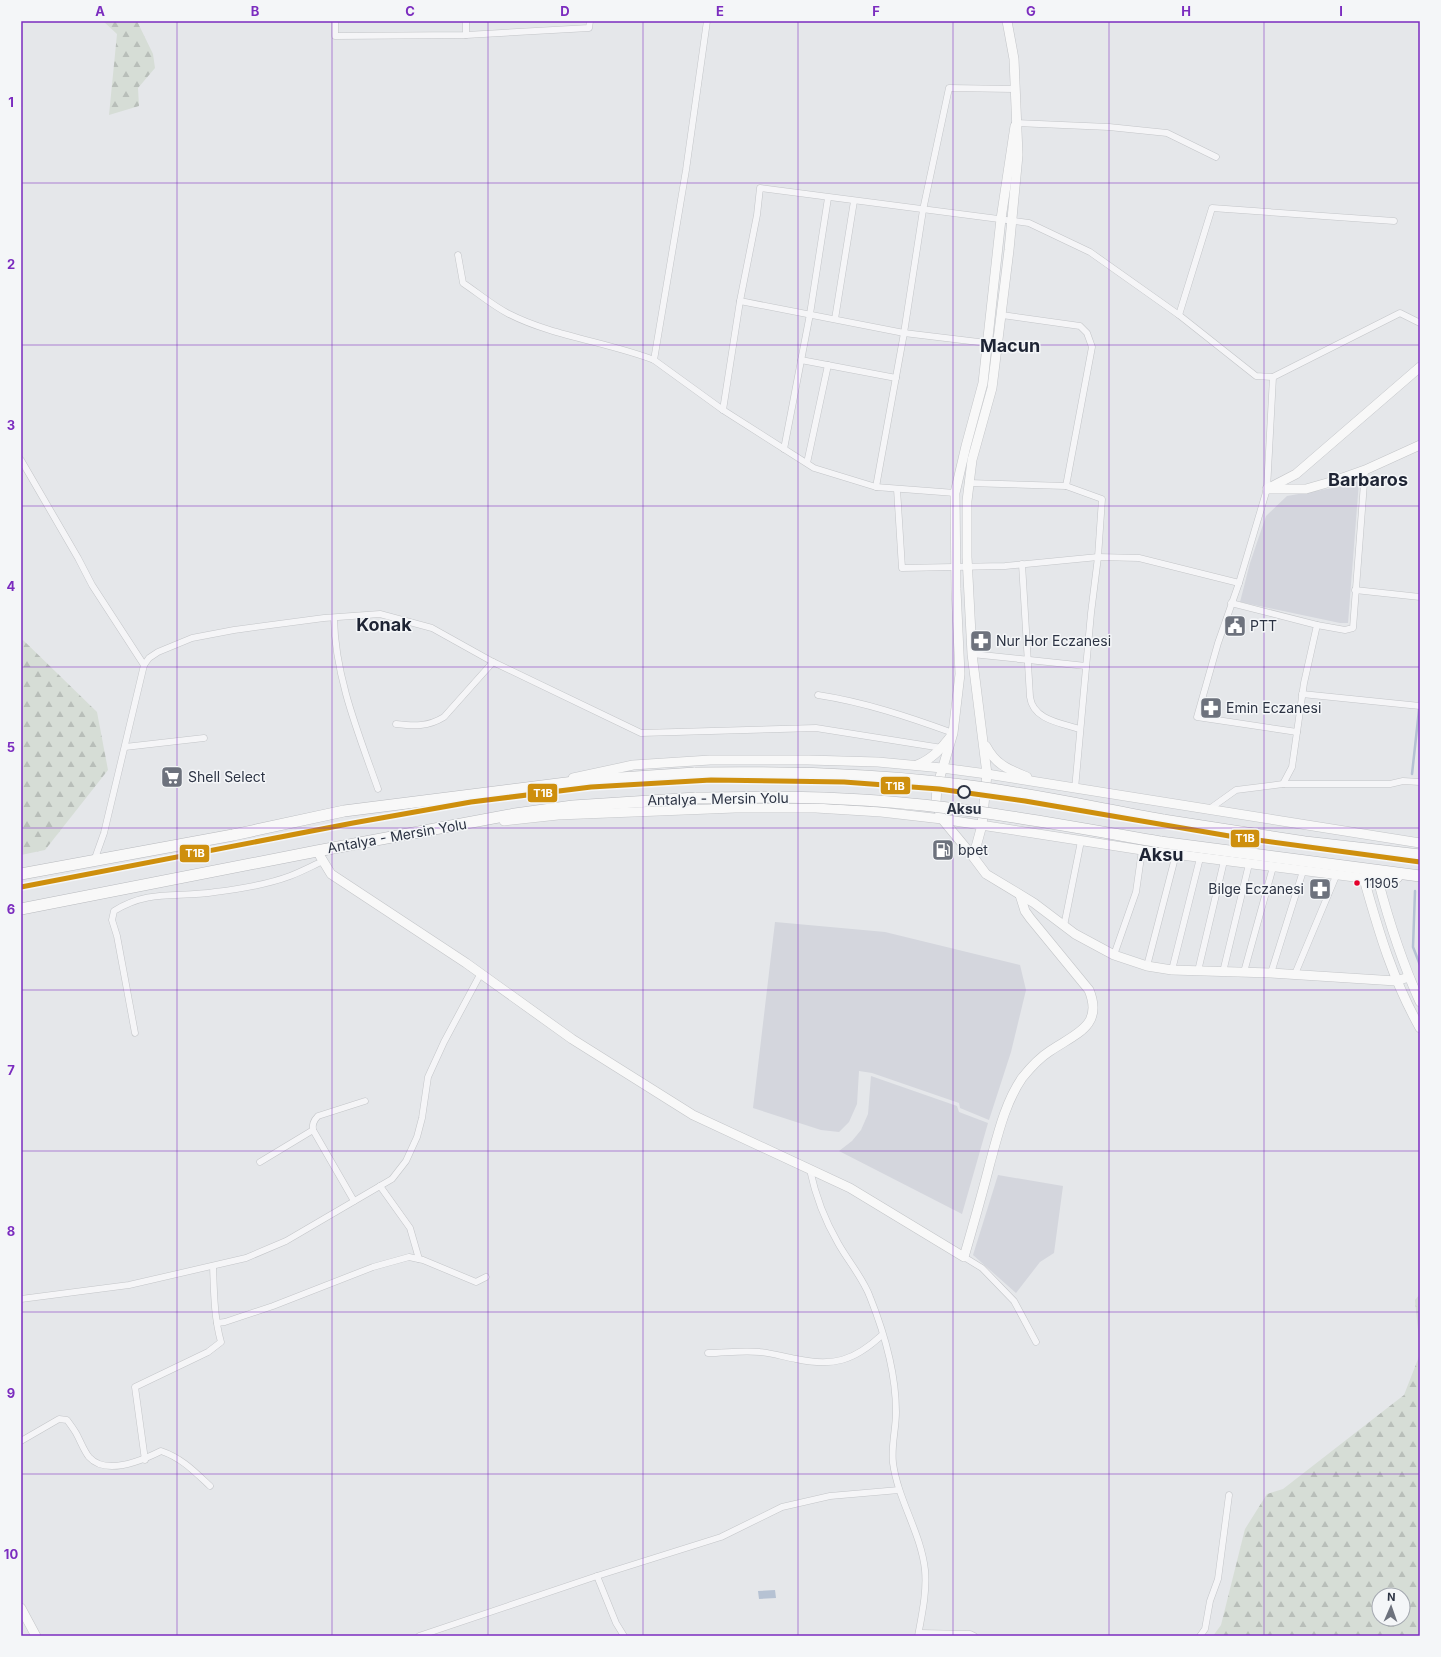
<svg xmlns="http://www.w3.org/2000/svg" width="1441" height="1657" viewBox="0 0 1441 1657" font-family="Inter,sans-serif">
<defs>
<pattern id="forest-firs" width="22" height="20" patternUnits="userSpaceOnUse"><rect width="22" height="20" fill="#d6ddd6"/><path d="M5 1l3.5 6h-7zM16 11l3.5 6h-7z" fill="#b8beb9"/></pattern>
</defs>
<rect width="100%" height="100%" fill="#e5e7ea"/>
<!-- built -->
<g fill="#d4d6dd">
<polygon points="1359,481 1348,623 1340,623 1240,602 1250,563 1266,516 1287,496 1333,488"/>
<polygon points="775,922 885,932 1020,965 1026,990 1011,1052 989,1120 960,1108 959,1103 872,1073 859,1071 857,1104 849,1122 839,1132 821,1130 753,1108"/>
<polygon points="871,1076 957,1106 959,1112 988,1123 962,1214 839,1151 852,1141 861,1130 868,1114"/>
<polygon points="998,1175 1063,1186 1054,1253 1040,1262 1016,1293 973,1255"/>
</g>
<!-- forest -->
<g fill="url(#forest-firs)" fill-rule="evenodd">
<polygon points="103,21 137,21 153,54 155,68 138,88 139,106 109,115 117,34"/>
<polygon points="21,640 23,640 97,712 108,770 45,850 21,855"/>
<polygon points="1420,1294 1420,1350 1415,1300"/>
<path d="M 1420,1354 L 1420,1636 L 1213,1636 L 1221,1625 L 1245,1529 L 1267,1494 L 1283,1489 L 1404,1395 ZM 1379,1595 L 1403,1595 L 1403,1619 L 1379,1619 Z"/>
</g>
<!-- water -->
<polygon fill="#b6c2d3" points="775,1590 776,1598 759,1599 758,1591"/>
<g fill="none" stroke-linecap="round" stroke-linejoin="round">
<!-- stream -->
<g stroke="#b6c2d3" stroke-width="2.5">
<polyline points="1412,774 1420,701"/>
<polyline points="1415,891 1413,947 1420,965"/>
</g>
<!-- street casing -->
<g stroke="#c3c5c8" stroke-width="7">
<g id="street">
<polyline points="335,21 335,36 466,35 589,28 590,21"/>
<polyline points="466,21 466,35"/>
<polyline points="707,21 686,170 654,360 723,410 814,468 876,487 955,493"/>
<polyline points="1015,123 1109,127 1167,133 1216,157"/>
<path d="M 458,255 L 463,283 C 478,293 493,306 509,314 C 552,336 607,342 654,360"/>
<polyline points="1002,315 1080,326 1087,333 1092,347 1066,486"/>
<polyline points="1179,315 1212,208 1394,221"/>
<polyline points="835,319 854,201"/>
<polyline points="987,343 904,333 740,301 757,215 760,188 1029,223 1090,252 1179,315 1256,376 1273,377"/>
<polyline points="801,360 896,378"/>
<polyline points="723,410 740,301"/>
<polyline points="784,449 810,314 828,198"/>
<polyline points="21,460 78,558 92,585 144,665"/>
<polyline points="807,463 828,365"/>
<polyline points="968,483 1066,486 1102,499 1098,557 1091,613 1075,789"/>
<polyline points="876,487 904,333 923,210 949,88 1014,89"/>
<polyline points="897,489 902,568 1005,566 1098,557 1139,558 1239,583"/>
<path d="M 1022,564 L 1030,697 C 1033,720 1061,723 1079,729"/>
<polyline points="1355,590 1420,597"/>
<polyline points="1231,603 1317,625 1304,683 1292,767 1283,784"/>
<path d="M 334,618 C 335,677 359,735 378,789"/>
<polyline points="1317,625 1345,630 1353,628 1365,470"/>
<polyline points="972,654 1086,666"/>
<polyline points="1302,694 1420,706"/>
<path d="M 818,695 C 864,702 909,717 953,733"/>
<path d="M 396,724 C 414,726 428,727 444,717 L 493,662"/>
<polyline points="1297,732 1197,717 1218,643 1239,583 1267,489 1273,377 1400,313 1420,323"/>
<polyline points="125,747 204,738"/>
<polyline points="1208,810 1236,790 1283,784 1390,784 1403,781 1420,782"/>
<polyline points="94,861 104,833 144,665 149,658 158,652 192,638 234,630 324,618 380,614 432,628 493,662 641,733 816,728 942,748"/>
<polyline points="1064,926 1081,841"/>
<polyline points="1114,955 1136,892 1142,850"/>
<polyline points="1147,966 1176,854"/>
<polyline points="1172,970 1200,858"/>
<polyline points="1198,971 1224,861"/>
<polyline points="1223,972 1249,864"/>
<polyline points="1244,972 1273,867"/>
<polyline points="1271,973 1303,871"/>
<polyline points="1295,974 1336,876"/>
<path d="M 135,1033 L 117,936 L 112,920 L 114,911 C 149,889 177,898 215,892 C 240,889 266,885 290,876 C 301,872 312,866 323,861"/>
<polyline points="260,1162 313,1130"/>
<path d="M 810,1170 C 816,1198 824,1219 838,1243 C 848,1261 863,1278 870,1297 C 884,1332 896,1375 896,1412 C 896,1429 891,1446 893,1463 C 898,1500 921,1533 925,1570 C 927,1592 922,1614 918,1636"/>
<polyline points="380,1186 410,1228 419,1259"/>
<path d="M 354,1201 L 313,1130 C 312,1125 314,1120 318,1116 L 365,1101"/>
<polyline points="964,1257 982,1268 1014,1301 1036,1342"/>
<polyline points="21,1299 129,1285 246,1258 286,1241 392,1179 406,1161 417,1137 422,1118 428,1077 444,1042 481,973"/>
<polyline points="217,1323 225,1322 273,1306 373,1267 409,1257 423,1260 476,1282 486,1277"/>
<path d="M 708,1353 C 725,1353 742,1350 760,1352 C 772,1353 784,1357 796,1359 C 833,1367 854,1361 882,1335"/>
<path d="M 21,1441 L 59,1419 L 67,1420 C 70,1424 73,1428 76,1433 C 80,1440 84,1451 89,1457 C 106,1476 143,1460 161,1451 C 182,1458 195,1472 210,1486"/>
<path d="M 145,1460 L 135,1387 L 208,1352 L 221,1342 C 214,1317 214,1292 213,1266"/>
<polyline points="597,1576 616,1623 624,1636"/>
<polyline points="919,1633 970,1634 974,1636"/>
<polyline points="419,1636 597,1576 721,1537 782,1507 830,1496 899,1490"/>
<polyline points="1200,1636 1205,1629 1210,1601 1218,1579 1229,1495"/>
</g>
</g>
<!-- secondary casing -->
<g stroke="#c3c5c8" stroke-width="10">
<g id="secondary">
<polyline points="1015,126 1001,219 983,383 966,446 955,493 956,589 960,674 953,733 937,787 936,802 942,819 971,854 986,874 1034,903 1075,934 1114,955 1147,966 1172,970 1271,973 1396,981 1409,977"/>
<polyline points="1267,489 1296,474 1420,367"/>
<polyline points="1268,489 1306,489 1334,481 1365,470 1420,445"/>
<path d="M 986,746 C 996,765 1008,769 1027,777"/>
<path d="M 917,765 C 932,759 941,749 951,736"/>
<polyline points="573,778 633,765 710,760 808,760 878,762 942,768 987,774 1420,843"/>
<path d="M 504,821 L 558,815 L 735,808 L 816,808 L 881,812 L 942,819 L 1142,850 L 1378,880 C 1389,922 1402,962 1420,1002"/>
<path d="M 317,851 L 331,874 L 466,963 L 572,1039 L 693,1115 L 850,1188 L 964,1257 C 973,1226 982,1195 990,1163 C 998,1134 1005,1103 1022,1078 C 1030,1068 1039,1058 1050,1051 C 1075,1034 1104,1026 1089,990 L 1030,918 L 1025,911 L 1020,895"/>
<polyline points="971,854 976,847 982,825 987,774 972,654 967,557 967,501 972,460 992,388 1009,250 1018,155 1014,59 1007,21"/>
<path d="M 1364,879 C 1379,933 1393,980 1420,1028"/>
<polyline points="21,1608 36,1636"/>
</g>
</g>
<!-- highway casing -->
<g stroke="#b8babe" stroke-width="12">
<g id="highway">
<polyline points="1163,820 1305,842 1420,855"/>
<polyline points="1160,842 1420,876"/>
<polyline points="21,874 233,835 344,811 590,780 695,773"/>
<polyline points="1378,880 1397,877"/>
<polyline points="21,909 317,851 515,814 573,806 696,798"/>
</g>
</g>
<!-- street -->
<use href="#street" stroke="#f5f5f7" stroke-width="6"/>
<!-- secondary -->
<use href="#secondary" stroke="#f8f8f8" stroke-width="9"/>
<!-- highway -->
<use href="#highway" stroke="#f8f8f8" stroke-width="11"/>
<!-- highway-bridge casing -->
<g stroke="#b8babe" stroke-width="12" stroke-linecap="butt">
<g id="highway-bridge">
<path d="M 695,773 C 784,772 874,773 962,785 C 1029,793 1096,808 1163,820"/>
<path d="M 696,798 C 752,797 807,796 863,800 C 963,806 1062,825 1160,842"/>
</g>
</g>
<!-- highway-bridge -->
<use href="#highway-bridge" stroke="#f8f8f8" stroke-width="11"/>
<!-- tram-1 casing -->
<g stroke="#f4f6f8" stroke-width="8">
<polyline id="tram-1" points="21,887 353,823 471,802 591,787 711,780 844,782 939,789 1025,801 1235,837 1420,862"/>
</g>
<!-- tram-1 -->
<use href="#tram-1" stroke="#ce8f0d" stroke-width="5"/>
</g>
<!-- grid -->
<path fill="none" stroke="#7b2cbf" stroke-width="1" stroke-opacity="0.55" d="M 177,21 L 177,1636M 332,21 L 332,1636M 488,21 L 488,1636M 643,21 L 643,1636M 798,21 L 798,1636M 953,21 L 953,1636M 1109,21 L 1109,1636M 1264,21 L 1264,1636M 21,183 L 1420,183M 21,345 L 1420,345M 21,506 L 1420,506M 21,667 L 1420,667M 21,828 L 1420,828M 21,990 L 1420,990M 21,1151 L 1420,1151M 21,1312 L 1420,1312M 21,1474 L 1420,1474"/>
<!-- icons -->
<defs>
<g id="civic-square" transform="scale(1.15)"><rect x="-9" y="-9" width="18" height="18" rx="4" fill="#6d727d" stroke="#f4f6f8"/><path d="M-.6-6.5H3V-4.5H.6V-3L4-1V1h2V6H-6V1h2V-1L-.6-3ZM-1.2 2.5V6h2.4V2.5Z" fill="#fff"/></g>
<g id="pharmacy-square" transform="scale(1.15)"><rect x="-9" y="-9" width="18" height="18" rx="4" fill="#6d727d" stroke="#f4f6f8"/><path d="M-2-6h4v4h4v4h-4v4h-4v-4h-4v-4h4Z" fill="#fff"/></g>
<g id="supermarket-square" transform="scale(1.15)"><rect x="-9" y="-9" width="18" height="18" rx="4" fill="#6d727d" stroke="#f4f6f8"/><path d="M-6-5.5h2.5l.6 2H6L4.5 2H-2.5L-4.4-4H-6ZM-1.5 3.2a1.3 1.3 0 1 0 .1 0ZM3 3.2a1.3 1.3 0 1 0 .1 0Z" fill="#fff"/></g>
<g id="fuel-square" transform="scale(1.15)"><rect x="-9" y="-9" width="18" height="18" rx="4" fill="#6d727d" stroke="#f4f6f8"/><path d="M-5.5-6h7V0h2V4h1.3V-2.5L3-4.5l.8-.8L6-3V5H2.5V1h-1V6h-7ZM-4.2-4.7v3.2H.2V-4.7Z" fill="#fff"/></g>
</defs>
<g fill-rule="evenodd">
<use href="#civic-square" x="1235" y="626"/>
<use href="#pharmacy-square" x="981" y="641"/>
<use href="#pharmacy-square" x="1211" y="708"/>
<use href="#supermarket-square" x="172" y="777"/>
<use href="#fuel-square" x="943" y="850"/>
<use href="#pharmacy-square" x="1320" y="889"/>
</g>
<!-- markers -->
<circle fill="#f4f6f8" stroke="#2c3343" stroke-width="2" cx="964" cy="792" r="6"/>
<circle fill="#e4002b" stroke="#f4f6f8" stroke-width="1.5" cx="1357" cy="883" r="3.5"/>
<g text-anchor="middle" stroke-width="3" stroke-linejoin="round" paint-order="stroke">
<!-- bus labels -->
<g font-size="13" fill="#2c3343" stroke="#f4f6f8" text-anchor="start">
<text x="1364" y="888">11905</text>
</g>
<!-- poi labels -->
<g font-size="14" fill="#2c3343" stroke="#f4f6f8" text-anchor="start">
<text x="1250" y="631">PTT</text>
<text x="996" y="646">Nur Hor Eczanesi</text>
<text x="1226" y="713">Emin Eczanesi</text>
<text x="188" y="782">Shell Select</text>
<text x="958" y="855">bpet</text>
<text x="1304" y="894" text-anchor="end">Bilge Eczanesi</text>
</g>
<!-- street labels -->
<g font-size="14" fill="#2c3343" stroke="#f4f6f8">
<text transform="translate(718 799) rotate(-1)" y="5">Antalya - Mersin Yolu</text>
<text transform="translate(397 836) rotate(-10)" y="5">Antalya - Mersin Yolu</text>
</g>
<!-- stop labels -->
<g font-size="14" font-weight="bold" fill="#2c3343" stroke="#f4f6f8">
<text x="964" y="814">Aksu</text>
</g>
<!-- district labels -->
<g font-size="18" font-weight="bold" fill="#1e2434" stroke="#f4f6f8">
<text x="1010" y="352">Macun</text>
<text x="1368" y="486">Barbaros</text>
<text x="384" y="631">Konak</text>
<text x="1161" y="861">Aksu</text>
</g>
</g>
<g stroke="#f4f6f8" stroke-width="1.5">
<rect x="880" y="776" width="31" height="19" rx="4" fill="#ce8f0d"/>
<rect x="527" y="783" width="31" height="20" rx="4" fill="#ce8f0d"/>
<rect x="1230" y="829" width="30" height="19" rx="4" fill="#ce8f0d"/>
<rect x="179" y="844" width="31" height="19" rx="4" fill="#ce8f0d"/>
</g>
<g font-size="11" text-anchor="middle" font-weight="bold" fill="#fff">
<text x="895" y="790">T1B</text>
<text x="543" y="797">T1B</text>
<text x="1245" y="842">T1B</text>
<text x="195" y="857">T1B</text>
</g>
<!-- border -->
<rect width="1441" height="1657" fill="none" stroke="#f4f6f8" stroke-width="44"/>
<!-- north arrow -->
<g transform="translate(1391 1607) rotate(2)"><circle r="19" fill="#f4f6f8" stroke="#a4a8b0"/>
<path d="M0-3L7 15L0 10L-7 15Z" fill="#6d727d"/>
<text y="-6" font-size="11" font-weight="bold" text-anchor="middle" fill="#2c3343">N</text>
</g>
<rect x="22" y="22" width="1397" height="1613" fill="none" stroke="#7b2cbf" stroke-width="1.5"/>
<g font-size="13" text-anchor="middle" font-weight="bold" fill="#7b2cbf">
<text x="100" y="16">A</text>
<text x="255" y="16">B</text>
<text x="410" y="16">C</text>
<text x="565" y="16">D</text>
<text x="720" y="16">E</text>
<text x="876" y="16">F</text>
<text x="1031" y="16">G</text>
<text x="1186" y="16">H</text>
<text x="1341" y="16">I</text>
<text x="11" y="107">1</text>
<text x="11" y="269">2</text>
<text x="11" y="430">3</text>
<text x="11" y="591">4</text>
<text x="11" y="752">5</text>
<text x="11" y="914">6</text>
<text x="11" y="1075">7</text>
<text x="11" y="1236">8</text>
<text x="11" y="1398">9</text>
<text x="11" y="1559">10</text>
</g>
</svg>
